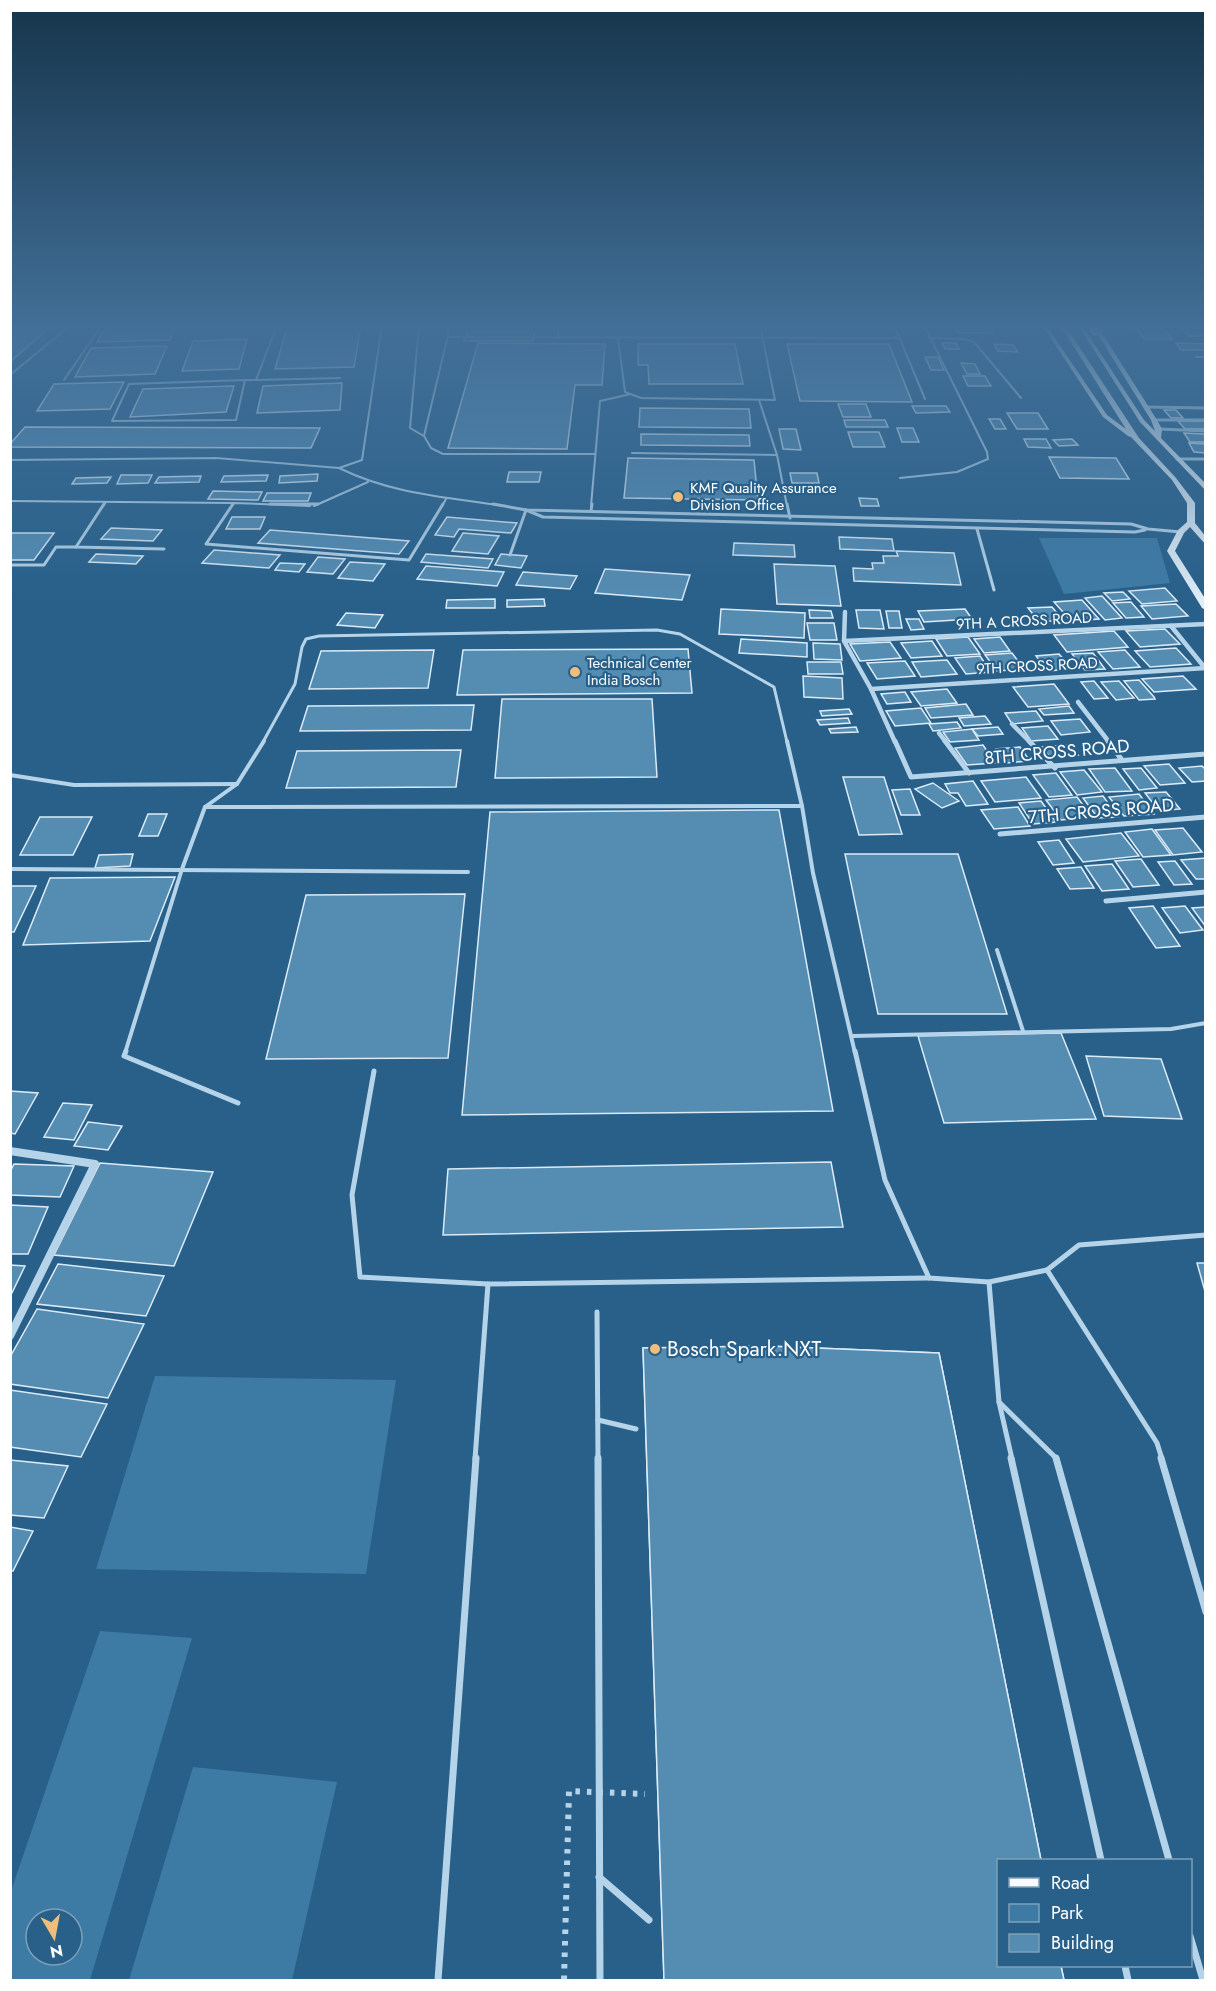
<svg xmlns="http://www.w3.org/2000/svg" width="1216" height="1991" viewBox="0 0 1216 1991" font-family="Jost,sans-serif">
<rect width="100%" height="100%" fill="#286089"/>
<!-- green -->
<g fill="#3d7ba5" fill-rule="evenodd">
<polygon points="1039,538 1157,538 1170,583 1064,594"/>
<polygon points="155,1376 396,1380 366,1574 96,1569"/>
<path d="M 100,1631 L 192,1638 L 90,1980 L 11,1980 L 11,1891 ZM 36,1919 L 72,1919 L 72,1955 L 36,1955 Z"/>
<polygon points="193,1767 337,1782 292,1980 129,1980"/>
</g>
<!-- building -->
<g fill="#558cb2" stroke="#daebf7" stroke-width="1.5">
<polygon points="107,325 176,325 170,340 97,342"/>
<polygon points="288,325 361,325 354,367 275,369"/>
<polygon points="1133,325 1160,325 1173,339 1145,339"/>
<polygon points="1180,326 1206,326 1206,336 1189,336"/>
<polygon points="955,327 991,327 994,333 958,333"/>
<polygon points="10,328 49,328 10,362"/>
<polygon points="468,331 535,331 533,341 464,341"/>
<polygon points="247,339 239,369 182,371 193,341"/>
<polygon points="478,343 605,344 602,385 575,385 567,449 448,448"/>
<polygon points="942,343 956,343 959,349 945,349"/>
<polygon points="1176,343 1206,344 1206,350 1181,350"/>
<polygon points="638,344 735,344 743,384 649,384 648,365 638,365"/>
<polygon points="787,344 889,344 912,402 800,401"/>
<polygon points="994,344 1013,345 1018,352 998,351"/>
<polygon points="167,346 155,374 75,377 91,348"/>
<polygon points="925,357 938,357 944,370 931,370"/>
<polygon points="961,363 975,364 980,374 967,374"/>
<polygon points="963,376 985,376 991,386 968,386"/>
<polygon points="124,382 110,409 37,411 54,384"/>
<polygon points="342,383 340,410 257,413 263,386"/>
<polygon points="234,386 226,412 130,417 143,389"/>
<polygon points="838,404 866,404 871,417 843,417"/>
<polygon points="912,406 946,406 950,412 916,413"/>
<polygon points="640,408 749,409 751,428 639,427"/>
<polygon points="1164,410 1176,410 1183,418 1171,418"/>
<polygon points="1007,413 1038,413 1048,429 1017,429"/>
<polygon points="989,419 1000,419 1006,429 995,429"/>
<polygon points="844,420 885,420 888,427 846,427"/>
<polygon points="1178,421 1206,421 1206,429 1185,429"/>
<polygon points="25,427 320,428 311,448 10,447 10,444"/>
<polygon points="897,428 913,428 919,442 902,442"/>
<polygon points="779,429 796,429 801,450 783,449"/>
<polygon points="848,432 879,432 885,447 853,447"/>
<polygon points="1184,433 1204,434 1206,442 1190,442"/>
<polygon points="641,434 749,435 750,446 641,445"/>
<polygon points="1024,439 1046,439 1051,448 1028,447"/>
<polygon points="1072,439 1078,445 1059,446 1053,440"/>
<polygon points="1189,443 1206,444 1206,453 1194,452"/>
<polygon points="1049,457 1116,458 1129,479 1060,478"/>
<polygon points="628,458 754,460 758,500 624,498"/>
<polygon points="509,472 541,472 539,482 507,482"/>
<polygon points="790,473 817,473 819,483 792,483"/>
<polygon points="318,474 317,481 279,483 280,476"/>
<polygon points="121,475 152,475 148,483 117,484"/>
<polygon points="268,475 266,481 221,482 224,476"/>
<polygon points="201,476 199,482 155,483 159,477"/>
<polygon points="111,477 107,483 72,484 76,478"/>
<polygon points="213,491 262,492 258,500 208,499"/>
<polygon points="267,493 311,493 308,501 263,501"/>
<polygon points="859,498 877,499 879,506 861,506"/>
<polygon points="232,517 265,517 260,529 226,529"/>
<polygon points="447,517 517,523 511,533 459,529 454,537 435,535"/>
<polygon points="111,528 162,530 153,541 101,539"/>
<polygon points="270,530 409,541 399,554 258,543"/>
<polygon points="10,533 54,533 34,560 10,560"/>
<polygon points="463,533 499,536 488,554 452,551"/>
<polygon points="839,537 892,539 894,551 840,549"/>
<polygon points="734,543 794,545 795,557 733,555"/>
<polygon points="214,550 280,555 269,568 202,563"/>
<polygon points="896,551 954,553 961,585 854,581 853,568 873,569 872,563 884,563 883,556 898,556"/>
<polygon points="96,554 143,556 136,564 89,562"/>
<polygon points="426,554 493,559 488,568 421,562"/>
<polygon points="501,554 527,556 521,568 495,565"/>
<polygon points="318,557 345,559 333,574 307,572"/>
<polygon points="350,562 385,564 373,581 338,578"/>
<polygon points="280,563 305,564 299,572 275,570"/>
<polygon points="774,564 835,566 841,606 777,604"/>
<polygon points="426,566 504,572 497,586 417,579"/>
<polygon points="605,569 690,575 682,600 595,593"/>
<polygon points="523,572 577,576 570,589 516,585"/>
<polygon points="1165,588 1177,601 1142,604 1129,591"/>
<polygon points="1123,592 1130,599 1112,601 1104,593"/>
<polygon points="1102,596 1122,618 1105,620 1085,598"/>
<polygon points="495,599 495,608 446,608 447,600"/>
<polygon points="544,599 545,606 507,607 507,600"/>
<polygon points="1082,600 1099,619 1071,621 1054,602"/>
<polygon points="1131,602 1144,617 1126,618 1113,603"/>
<polygon points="1176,604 1188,616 1152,619 1141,606"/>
<polygon points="1052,607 1063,620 1039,622 1028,608"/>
<polygon points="721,609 805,613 804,638 719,634"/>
<polygon points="965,609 972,619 924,622 918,611"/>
<polygon points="809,610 831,611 833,618 810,618"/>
<polygon points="856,610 880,610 884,629 859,628"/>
<polygon points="886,611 899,611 902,628 889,628"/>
<polygon points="346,613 383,615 375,628 337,625"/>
<polygon points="906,619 919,619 924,629 911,630"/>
<polygon points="807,623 834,623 837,640 810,640"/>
<polygon points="1165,629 1180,644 1140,647 1126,631"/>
<polygon points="1114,631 1128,647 1067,652 1054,635"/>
<polygon points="968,637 980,654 947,656 936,639"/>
<polygon points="1000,637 1010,651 984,653 974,639"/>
<polygon points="741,639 807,643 807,657 739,653"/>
<polygon points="932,641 942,656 911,658 901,643"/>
<polygon points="890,642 901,658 860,661 850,644"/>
<polygon points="813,643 840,644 842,660 814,659"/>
<polygon points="1176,648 1191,664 1150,667 1135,651"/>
<polygon points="688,649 692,693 457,695 463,650"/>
<polygon points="434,650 428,688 309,689 321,651"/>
<polygon points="1125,650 1140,667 1113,669 1098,652"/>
<polygon points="1012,653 1024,669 997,671 985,655"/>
<polygon points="1093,653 1105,669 1085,670 1072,654"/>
<polygon points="1059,654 1072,669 1048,671 1036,656"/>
<polygon points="980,656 991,672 966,674 955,658"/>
<polygon points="947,660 957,674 921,677 912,662"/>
<polygon points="905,661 915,676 877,679 867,663"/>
<polygon points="807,662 841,662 843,674 808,674"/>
<polygon points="803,676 842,678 843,699 804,697"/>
<polygon points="1183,676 1196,689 1154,692 1142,679"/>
<polygon points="1139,680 1154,697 1155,699 1139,700 1124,681"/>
<polygon points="1094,681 1107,697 1108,698 1094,699 1081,682"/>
<polygon points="1119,681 1134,698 1116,700 1101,682"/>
<polygon points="1054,684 1069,704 1028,707 1013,687"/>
<polygon points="947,689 957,703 921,706 911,692"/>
<polygon points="905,692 911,702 887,704 881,694"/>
<polygon points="502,699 652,699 657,777 495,778"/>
<polygon points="966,704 973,715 931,718 925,708"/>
<polygon points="474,705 471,730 300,731 308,706"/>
<polygon points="1069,706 1074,713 1044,715 1039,709"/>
<polygon points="921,708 931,723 895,726 886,711"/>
<polygon points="849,709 852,714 822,716 820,711"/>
<polygon points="1036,711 1043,721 1012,724 1005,713"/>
<polygon points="985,716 991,724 964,726 959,718"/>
<polygon points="848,718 850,723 820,725 817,720"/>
<polygon points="1080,719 1090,732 1061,735 1051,721"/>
<polygon points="957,722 961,728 933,731 929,724"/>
<polygon points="1048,726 1058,739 1031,741 1022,728"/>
<polygon points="856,727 858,732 831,733 829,729"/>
<polygon points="998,727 1003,734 978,736 972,729"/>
<polygon points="972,729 979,740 950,742 943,732"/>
<polygon points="983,745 995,763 967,765 955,748"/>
<polygon points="1070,745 1078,755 1050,757 1042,747"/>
<polygon points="1020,747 1030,761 1005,763 996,749"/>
<polygon points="461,750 456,787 286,788 297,751"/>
<polygon points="1169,764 1185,783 1160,785 1144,766"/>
<polygon points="1202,766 1206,770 1206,781 1192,782 1179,768"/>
<polygon points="1115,768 1132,791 1105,792 1089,769"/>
<polygon points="1141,768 1157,788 1139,790 1123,769"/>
<polygon points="1084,770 1102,792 1077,795 1060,772"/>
<polygon points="1056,773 1072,795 1049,797 1033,775"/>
<polygon points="843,777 884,777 902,834 859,835"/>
<polygon points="1026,777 1041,798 995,802 981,781"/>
<polygon points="973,781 988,804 966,806 958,793 950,793 945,784"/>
<polygon points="933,783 959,801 942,808 915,789"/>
<polygon points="910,789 920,815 901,815 892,790"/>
<polygon points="1166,792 1180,809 1159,811 1145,793"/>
<polygon points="1139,794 1154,814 1124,816 1109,797"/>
<polygon points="1103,796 1118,817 1098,818 1083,798"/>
<polygon points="1077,797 1092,817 1061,820 1046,800"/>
<polygon points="1041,801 1056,822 1033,824 1019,803"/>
<polygon points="1018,807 1030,826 994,829 981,810"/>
<polygon points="779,810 833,1111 462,1115 490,812"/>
<polygon points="148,814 167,814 158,836 139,836"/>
<polygon points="40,817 92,817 73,855 20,855"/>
<polygon points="1183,828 1202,852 1173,855 1155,830"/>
<polygon points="1152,829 1171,855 1143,857 1125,832"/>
<polygon points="1121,833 1139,856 1083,862 1066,839"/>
<polygon points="1059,840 1074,863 1053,865 1038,842"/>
<polygon points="133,854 130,866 95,868 99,855"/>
<polygon points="845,854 958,854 1007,1014 878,1014"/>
<polygon points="1206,858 1206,879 1196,879 1181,860"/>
<polygon points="1141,859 1159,885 1133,887 1115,861"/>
<polygon points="1175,861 1192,884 1174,885 1158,862"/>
<polygon points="1112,864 1129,889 1102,891 1085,866"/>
<polygon points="1081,867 1094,888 1070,889 1057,869"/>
<polygon points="175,877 150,941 23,945 50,878"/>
<polygon points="10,886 36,886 14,932 10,932"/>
<polygon points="465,894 448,1058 266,1059 306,895"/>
<polygon points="1153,906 1180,946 1156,948 1129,908"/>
<polygon points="1185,906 1203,930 1180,933 1162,908"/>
<polygon points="1206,907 1206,927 1192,908"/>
<polygon points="1061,1033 1096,1119 944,1123 918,1036"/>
<polygon points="1086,1056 1161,1059 1182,1119 1104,1116"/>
<polygon points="10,1091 38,1093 15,1134 10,1133"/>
<polygon points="63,1103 92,1105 74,1140 44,1137"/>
<polygon points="88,1122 122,1126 108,1150 74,1146"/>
<polygon points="831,1162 843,1227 443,1235 448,1169"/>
<polygon points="100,1163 213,1172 174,1266 54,1255"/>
<polygon points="14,1164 74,1166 60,1197 10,1195 10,1172"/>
<polygon points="10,1205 48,1207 28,1254 10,1254"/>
<polygon points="1197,1263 1206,1263 1206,1295"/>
<polygon points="58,1264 164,1276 146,1316 37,1304"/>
<polygon points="10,1265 25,1266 10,1297"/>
<polygon points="37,1309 144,1324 108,1398 10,1384 10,1357"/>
<polygon points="767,1346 939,1353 1041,1860 998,1860 998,1966 1061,1966 1064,1980 664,1980 643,1348"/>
<polygon points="767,1346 939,1353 1041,1860 998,1860 998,1966 1061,1966 1064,1980 664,1980 643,1348"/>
<polygon points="10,1390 107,1404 81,1457 10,1447"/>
<polygon points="10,1460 68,1466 44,1518 10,1515"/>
<polygon points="10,1527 33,1531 13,1571 10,1571"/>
</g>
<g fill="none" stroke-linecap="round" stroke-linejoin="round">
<!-- lane-far4 -->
<g stroke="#b6d4e9" stroke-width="2">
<polyline points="43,325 70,325"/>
<polyline points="277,325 256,380 340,378"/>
<path d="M 382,325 L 362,460 L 339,468 C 392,494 446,497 504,506"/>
<polyline points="419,325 410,428 424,436"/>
<polyline points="453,325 447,329 448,335 424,436 431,448 443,454 595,454"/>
<polyline points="554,325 558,328 559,338"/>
<polyline points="894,325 925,399"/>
<polyline points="448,337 900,338"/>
<polyline points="618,338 625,392 641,398 775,400 760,325"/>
<polyline points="929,338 964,339 974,342 1021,398"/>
<polyline points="1196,357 1206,357"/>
<polyline points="10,375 71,325"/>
<polyline points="64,380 102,325"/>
<polyline points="245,380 256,380"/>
<polygon points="245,380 236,420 112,421 129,384"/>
<polyline points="759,400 777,455 787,506"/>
<polyline points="632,453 777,455"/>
<polyline points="10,460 216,458 339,468"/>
<polyline points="900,478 957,472 988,459 987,452 926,329 920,325"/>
<polyline points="10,501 234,503"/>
<polyline points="103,506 106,502"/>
<polyline points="232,506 234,503 310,506"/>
<polyline points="314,506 368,482"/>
<polyline points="442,506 446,499"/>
<polyline points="591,506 600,401 631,394"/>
</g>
<!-- lane-far3 -->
<g stroke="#b6d4e9" stroke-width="3">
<polyline points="104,504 76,547 164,549"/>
<polyline points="233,504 206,544 409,560 443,504"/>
<polyline points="270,504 318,504"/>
<polyline points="493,504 526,510 1131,524 1148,529 1181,532"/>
<polyline points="787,504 790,518"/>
<polyline points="526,510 543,517 1135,532 1145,530"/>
<polyline points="591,511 592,504"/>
<polyline points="977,529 994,590"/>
<polyline points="510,555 526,510"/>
<polyline points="10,565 44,565 56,547 76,547"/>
<polyline points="263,742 295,684 302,647 306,639 319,636 657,630 680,634 774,687 787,742"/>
</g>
<!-- lane-far2 -->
<g stroke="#b6d4e9" stroke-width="4">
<polyline points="787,741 802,806 813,873 855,1053"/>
<polyline points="10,775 74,785 237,784"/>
<polyline points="205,807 237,784 264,741"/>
<polyline points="10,869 468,872"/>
<polyline points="997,950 1023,1031"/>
<polyline points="853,1036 1171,1029 1206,1023"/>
<polyline points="125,1053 182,869 205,807 802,806"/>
</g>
<!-- lane-far1 -->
<g stroke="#b6d4e9" stroke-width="5">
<polyline points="126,1051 124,1056 238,1103"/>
<polyline points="855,1051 885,1180 929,1278 989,1282 1047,1270 1157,1443 1162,1459"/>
<polyline points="374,1071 352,1195 360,1277 488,1284"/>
<polyline points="1047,1270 1079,1245 1206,1235"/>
<polyline points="989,1282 999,1402 1012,1459"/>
<polyline points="597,1312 598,1459"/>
<polyline points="999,1402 1057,1459"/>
<polyline points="598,1420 636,1429"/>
<polyline points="475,1459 488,1284 929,1278"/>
</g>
<!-- lane -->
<g stroke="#b6d4e9" stroke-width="7">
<polyline points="598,1458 600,1980"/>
<polyline points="1011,1458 1101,1860"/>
<polyline points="1056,1458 1169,1860"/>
<polyline points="1161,1458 1206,1612"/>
<polyline points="599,1877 649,1920"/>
<polyline points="1190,1936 1203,1980"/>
<polyline points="1125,1966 1128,1980"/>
<polyline points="438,1980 476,1458"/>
</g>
<!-- street-far3 -->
<g stroke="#b6d4e9" stroke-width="3">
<polyline points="1146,407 1206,408"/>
<polyline points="1154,420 1206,420"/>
<polyline points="1159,429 1206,431"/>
<polyline points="1177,459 1206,459"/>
</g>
<!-- street-far2 -->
<g stroke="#b6d4e9" stroke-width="4.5">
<polyline points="845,612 844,641 871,689 895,742"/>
<polyline points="1171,626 1205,668"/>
<polyline points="844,641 1206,624"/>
<polyline points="871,689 1206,668"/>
<polyline points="1078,702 1109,742"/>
<polyline points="1012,724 1030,742"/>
<polyline points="939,733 946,742"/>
</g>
<!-- street-far1 -->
<g stroke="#b6d4e9" stroke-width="5">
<polyline points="895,741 911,777 1206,754"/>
<polyline points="945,741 969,773"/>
<polyline points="1029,741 1055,768"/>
<polyline points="1108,741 1122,760"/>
<polyline points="1000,834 1206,817"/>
<polyline points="1106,901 1206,892"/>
</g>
<!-- street -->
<polyline stroke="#b6d4e9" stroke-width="8" points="10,1151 95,1164 10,1336"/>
<!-- secondary -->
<g fill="#e0eef8" fill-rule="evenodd">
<polygon points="1042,325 1046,325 1107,415 1126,429 1060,325 1065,325 1139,438 1176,478 1195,503 1195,523 1206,537 1206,545 1190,527 1184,533 1175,551 1206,600 1206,610 1202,608 1167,551 1178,530 1187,522 1187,503 1172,480 1131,437 1128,436 1103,417"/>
<polygon points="1078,325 1082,325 1144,420 1155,431 1151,420 1092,325 1097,325 1157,420 1162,429 1161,438 1206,484 1206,491 1140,422"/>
</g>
<!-- primary -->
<polyline stroke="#f8fbfe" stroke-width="15" points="1096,328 1097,325"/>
<!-- path-bridge -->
<polyline stroke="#b6d4e9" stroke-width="6" stroke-dasharray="4.5 7" stroke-linecap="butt" points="564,1980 569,1791 645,1794"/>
</g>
<!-- sky -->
<linearGradient id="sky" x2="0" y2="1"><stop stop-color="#16354b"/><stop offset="0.54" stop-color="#426f97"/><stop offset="1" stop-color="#426f97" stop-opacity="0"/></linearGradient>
<rect width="1216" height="603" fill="url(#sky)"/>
<!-- markers -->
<g fill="#f0be7c" stroke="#286089" stroke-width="2">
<circle cx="678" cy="497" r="6"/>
<circle cx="575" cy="672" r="6"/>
<circle cx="655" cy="1349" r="6"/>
</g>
<g text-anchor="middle" stroke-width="4.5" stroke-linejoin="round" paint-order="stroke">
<!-- far-poi labels -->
<g font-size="15" fill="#fff" stroke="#286089" text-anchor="start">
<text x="690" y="493">KMF Quality Assurance<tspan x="690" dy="17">Division Office</tspan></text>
<text x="587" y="668">Technical Center<tspan x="587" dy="17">India Bosch</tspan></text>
</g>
<!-- far-street labels -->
<g font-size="15" fill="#fff" stroke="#286089">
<text transform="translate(1024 621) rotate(-3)" y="5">9TH A CROSS ROAD</text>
<text transform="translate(1037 666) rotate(-3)" y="5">9TH CROSS ROAD</text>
</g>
<!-- street labels -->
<g font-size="18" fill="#fff" stroke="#286089">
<text transform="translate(1057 752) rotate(-5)" y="6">8TH CROSS ROAD</text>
<text transform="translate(1101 811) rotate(-5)" y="6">7TH CROSS ROAD</text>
</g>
<!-- near-poi labels -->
<g font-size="21" fill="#fff" stroke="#286089" text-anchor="start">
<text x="667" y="1356">Bosch Spark.NXT</text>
</g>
</g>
<!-- border -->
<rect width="1216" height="1991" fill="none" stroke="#ffffff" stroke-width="24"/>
<!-- legend -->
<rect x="997" y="1859" width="195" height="108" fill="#286089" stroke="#7ea0b8" stroke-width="1.5"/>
<rect x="1009" y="1878" width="30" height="9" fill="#f8fbfe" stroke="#7ea0b8" stroke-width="1.5"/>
<text x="1051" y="1889" font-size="18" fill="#ffffff">Road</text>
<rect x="1009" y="1904" width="30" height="18" fill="#3d7ba5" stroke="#7ea0b8" stroke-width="1.5"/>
<text x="1051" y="1919" font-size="18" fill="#ffffff">Park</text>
<rect x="1009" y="1934" width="30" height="18" fill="#558cb2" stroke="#7ea0b8" stroke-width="1.5"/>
<text x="1051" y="1949" font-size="18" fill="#ffffff">Building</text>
<!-- north arrow -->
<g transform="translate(54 1937) rotate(170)"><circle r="28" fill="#286089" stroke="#7ea0b8" stroke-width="1.5"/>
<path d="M0-4.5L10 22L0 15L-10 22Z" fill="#f0be7c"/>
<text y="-9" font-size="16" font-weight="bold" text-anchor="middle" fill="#ffffff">N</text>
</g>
</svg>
